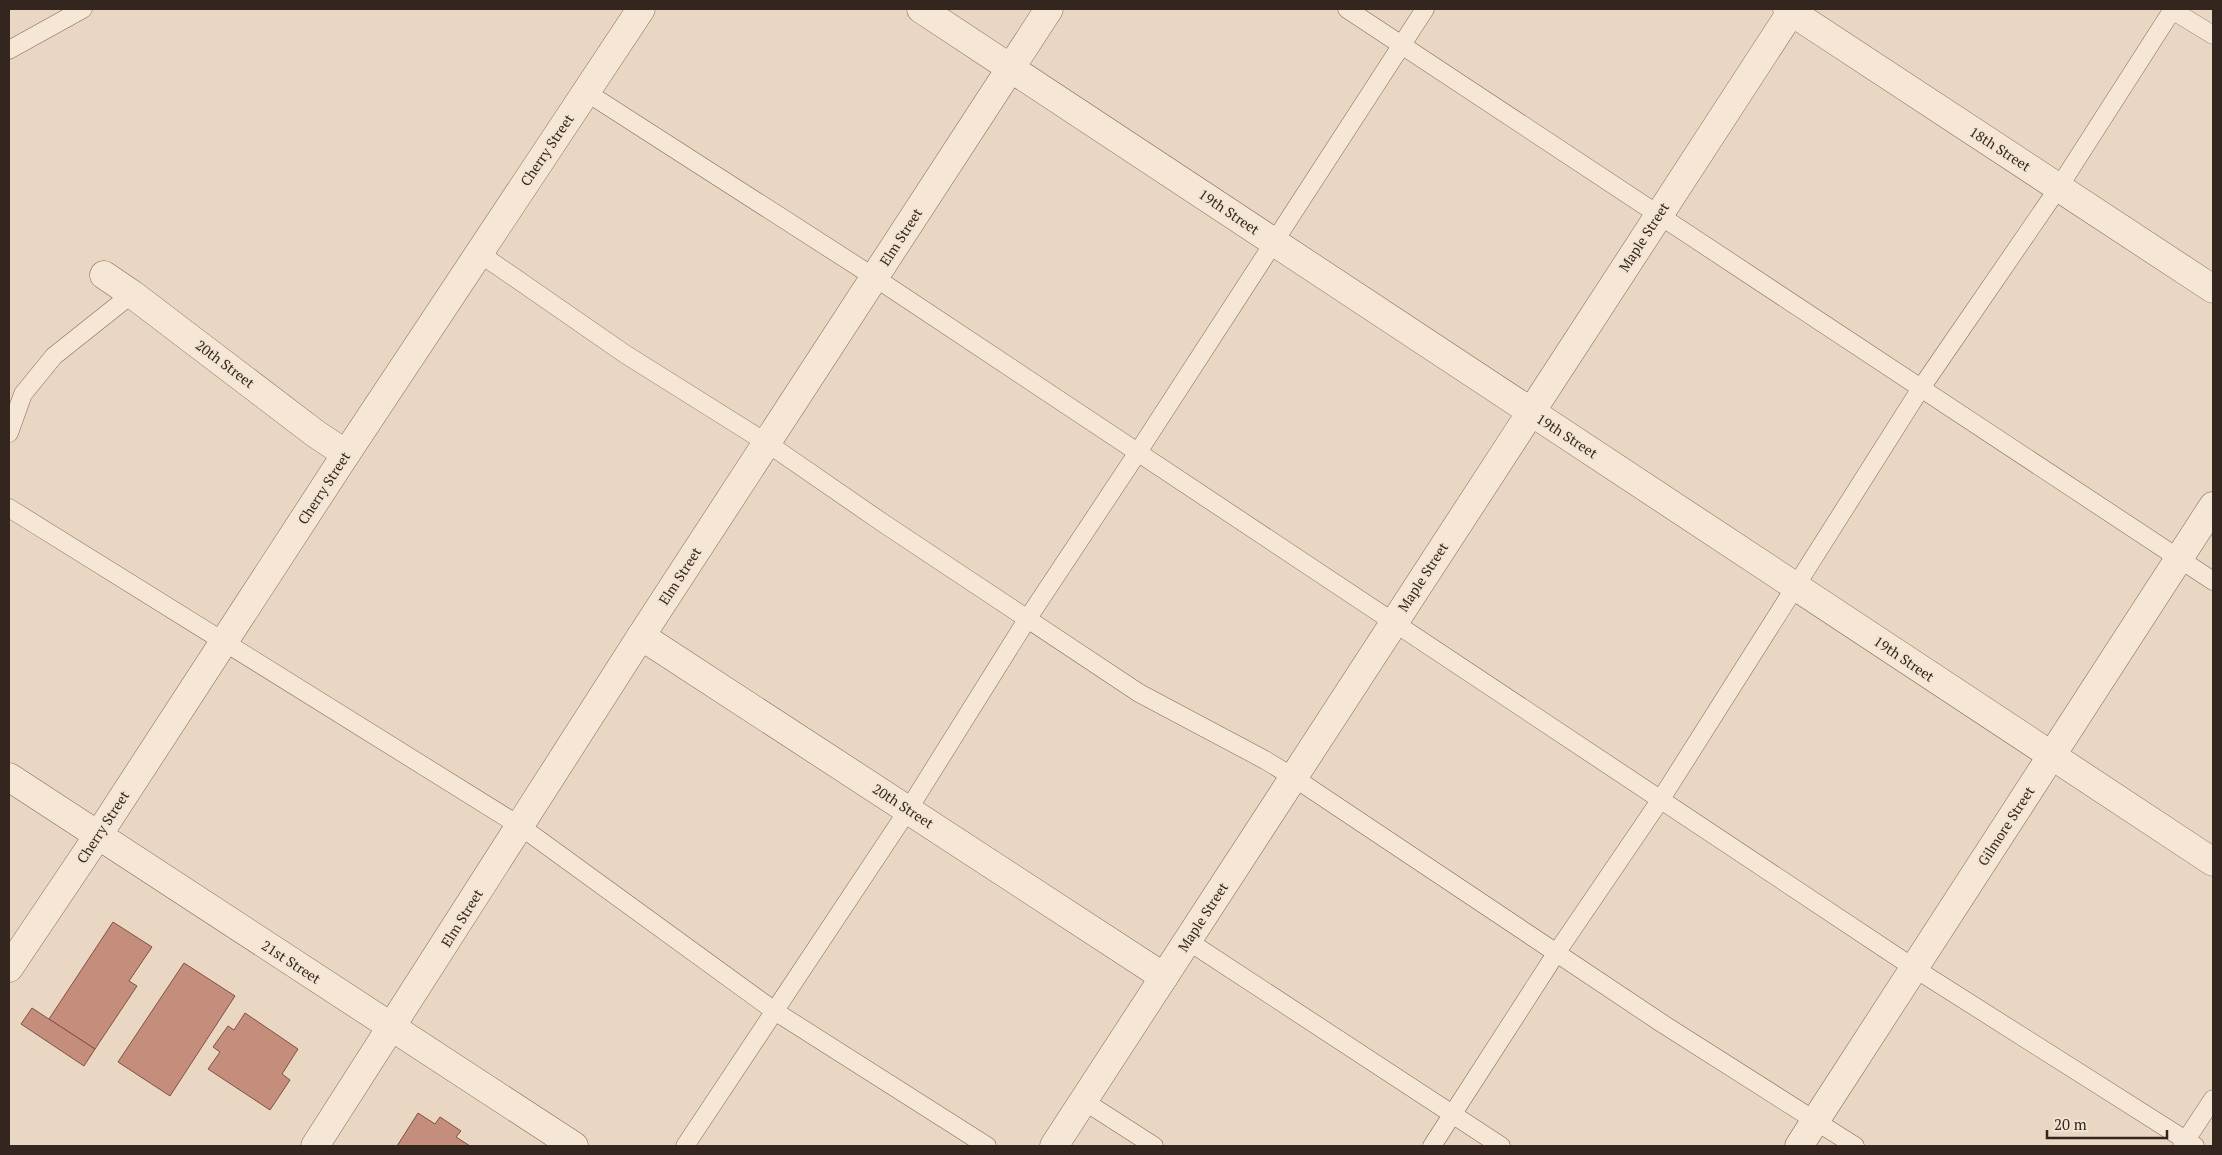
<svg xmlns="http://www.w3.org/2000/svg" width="2222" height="1155" viewBox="0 0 2222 1155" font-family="'PT Serif',serif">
<rect width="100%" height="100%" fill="#ead7c3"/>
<!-- building -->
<g fill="#c58d7c" stroke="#805043">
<polygon points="113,922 152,947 129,981 137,986 95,1049 49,1019"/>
<polygon points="184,963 235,996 170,1096 118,1062"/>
<polygon points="32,1008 95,1049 84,1066 21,1024"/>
<polygon points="245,1013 298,1049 282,1074 290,1080 270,1110 208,1069 220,1052 213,1047 228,1026 234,1030"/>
<polygon points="418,1113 435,1124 440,1117 461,1131 456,1137 470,1146 397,1146"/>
</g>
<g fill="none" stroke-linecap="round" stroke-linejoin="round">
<!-- lane casing -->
<g stroke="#82695b" stroke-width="19">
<g id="lane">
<polyline points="1347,9 2213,581"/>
<polyline points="2172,10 2213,35"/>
<polyline points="9,50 83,9"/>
<polyline points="586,92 874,277 1914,968 2195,1146"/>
<polyline points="479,253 625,354 767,443 883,523 1139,693 1265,760 1293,777 1663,1024 1855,1146"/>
<polyline points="9,433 23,394 54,356 132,294"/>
<polyline points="9,508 520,826 776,1012 987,1146"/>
<polyline points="1188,941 1501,1146"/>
<polyline points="1084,1101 1154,1146"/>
<polyline points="685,1146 908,810 1028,618 1138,452 1425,9"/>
<polyline points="1432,1146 1557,952 1661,799 1921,388 2059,187 2173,9"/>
<polyline points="2182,1146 2213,1099"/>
</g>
</g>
<!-- street casing -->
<g stroke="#82695b" stroke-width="29">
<g id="street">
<polyline points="921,9 2213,862"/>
<polyline points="1787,9 2213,289"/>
<polyline points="104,275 132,294 316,434 346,454"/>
<polyline points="641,636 1164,977"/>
<polyline points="9,777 574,1146"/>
<polyline points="9,968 97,837 346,454 641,9"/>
<polyline points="315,1146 641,636 1049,9"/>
<polyline points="1054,1146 1793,9"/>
<polyline points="1799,1146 2213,506"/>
</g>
</g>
<!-- lane -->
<use href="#lane" stroke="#f6e6d5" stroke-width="18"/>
<!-- street -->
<use href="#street" stroke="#f6e6d5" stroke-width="28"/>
</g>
<g text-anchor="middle" stroke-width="4" stroke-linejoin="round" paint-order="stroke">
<!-- street labels -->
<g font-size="14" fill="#34251e" stroke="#f2e3d2">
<text transform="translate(2000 149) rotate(33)" y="5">18th Street</text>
<text transform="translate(547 150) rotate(-56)" y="5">Cherry Street</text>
<text transform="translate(1229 212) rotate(34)" y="5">19th Street</text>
<text transform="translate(901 237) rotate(-57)" y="5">Elm Street</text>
<text transform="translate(1644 237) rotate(-57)" y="5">Maple Street</text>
<text transform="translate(225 364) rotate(37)" y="5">20th Street</text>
<text transform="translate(1567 436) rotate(33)" y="5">19th Street</text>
<text transform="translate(324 488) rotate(-57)" y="5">Cherry Street</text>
<text transform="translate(680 576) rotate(-57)" y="5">Elm Street</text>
<text transform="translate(1423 577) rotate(-57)" y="5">Maple Street</text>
<text transform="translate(1904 659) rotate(34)" y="5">19th Street</text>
<text transform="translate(903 806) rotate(33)" y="5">20th Street</text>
<text transform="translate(2006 826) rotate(-57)" y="5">Gilmore Street</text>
<text transform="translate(103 827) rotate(-57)" y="5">Cherry Street</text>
<text transform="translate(1203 917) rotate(-57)" y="5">Maple Street</text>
<text transform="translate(462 918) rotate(-58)" y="5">Elm Street</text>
<text transform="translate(291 962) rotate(33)" y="5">21st Street</text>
</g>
</g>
<!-- border -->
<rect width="2222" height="1155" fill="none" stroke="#34251e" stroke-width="20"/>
<!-- scale -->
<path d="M2047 1130v8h120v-8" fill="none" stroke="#34251e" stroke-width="2.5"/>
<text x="2054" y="1130" font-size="15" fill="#34251e" stroke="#f2e3d2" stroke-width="4" paint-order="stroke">20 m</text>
</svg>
